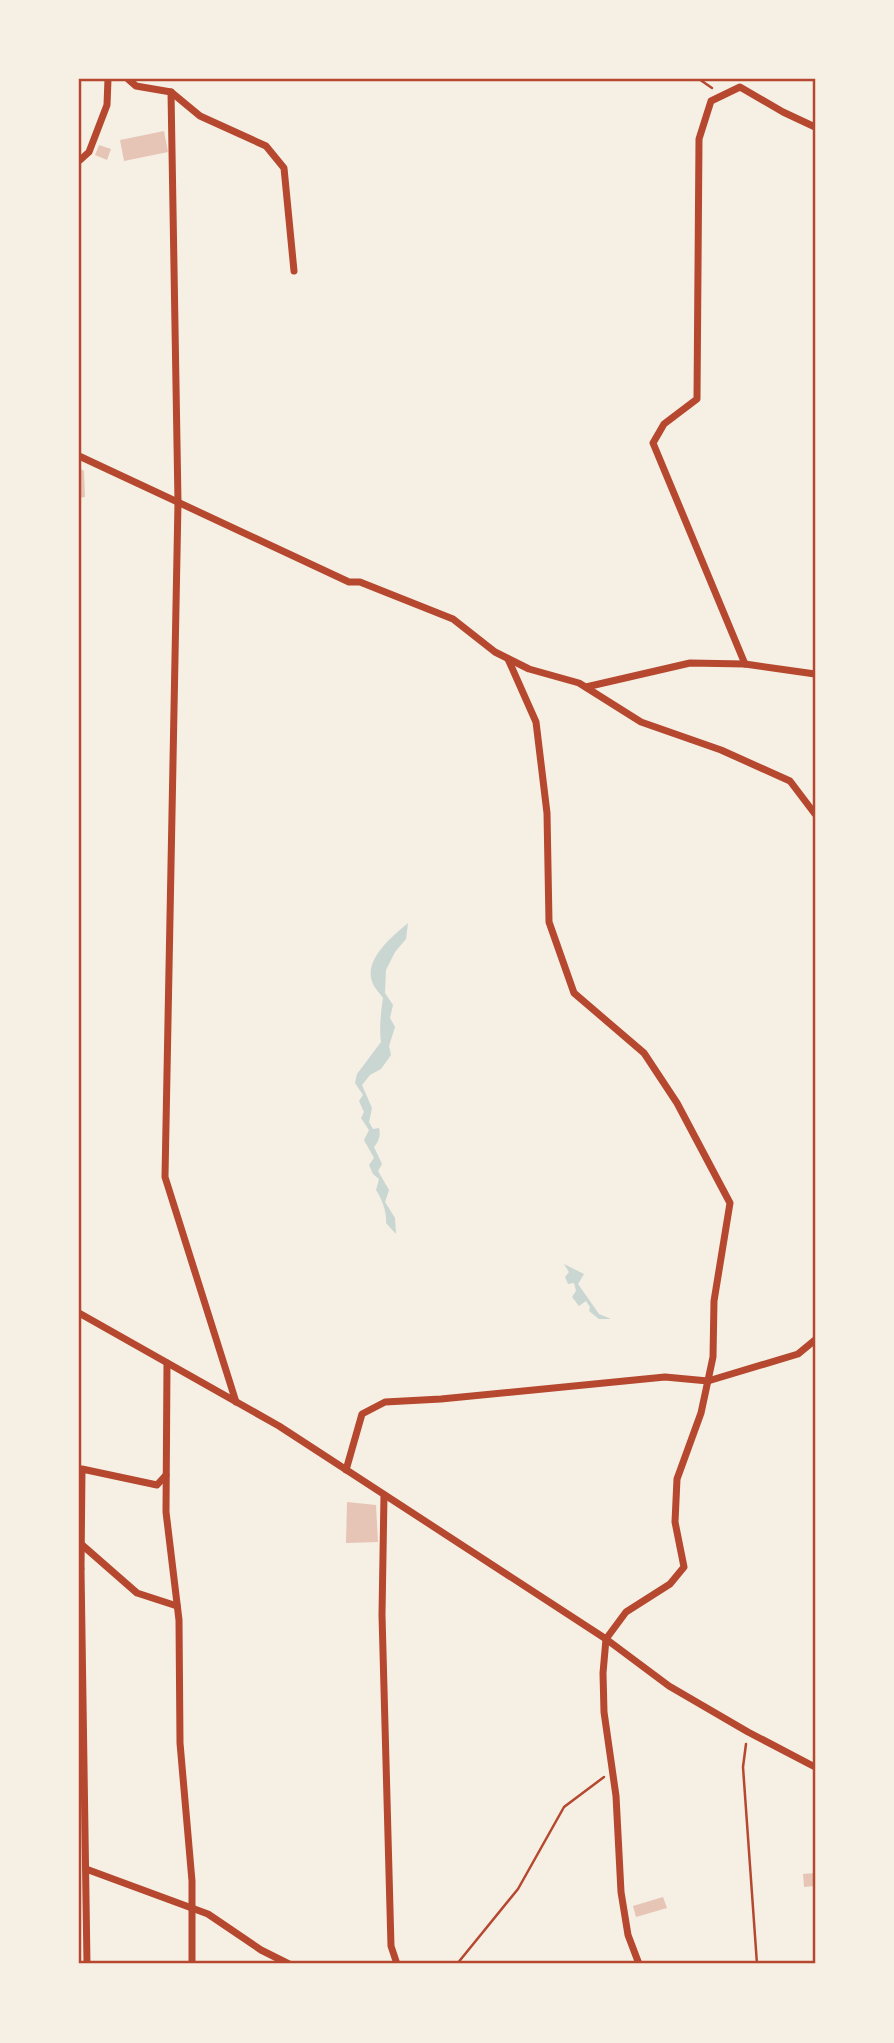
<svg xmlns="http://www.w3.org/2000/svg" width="894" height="2043" viewBox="0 0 894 2043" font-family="'Open Sans',sans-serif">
<rect width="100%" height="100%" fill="#f6efe4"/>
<!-- water -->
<g fill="#c9d6d2">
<path d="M 408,923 L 406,939 L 395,952 L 386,970 L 385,993 L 393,1005 L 390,1018 L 395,1027 L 389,1046 L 391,1055 L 381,1069 L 370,1075 L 362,1085 L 372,1108 L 369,1122 L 373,1129 L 379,1128 C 381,1135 379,1141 374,1147 L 382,1164 L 378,1171 L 389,1190 L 385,1202 L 395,1218 L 396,1234 L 386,1223 C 387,1212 382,1199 376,1190 L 379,1179 L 373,1174 L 369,1165 L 374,1158 L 364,1140 L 369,1130 L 361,1118 L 364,1112 L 359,1101 L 363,1095 L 355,1083 L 357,1074 L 381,1042 C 379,1029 381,1011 383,998 C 380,993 375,989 373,984 C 362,960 393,936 408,923 Z"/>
<polygon points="564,1264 584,1274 578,1284 599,1314 611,1319 599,1319 589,1311 590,1307 586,1301 579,1306 572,1297 576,1291 574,1283 568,1284 565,1277 569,1272"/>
</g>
<!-- building -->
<g fill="#e6c5b7">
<polygon points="164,131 168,152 124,161 120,140"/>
<polygon points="99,145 111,149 107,160 95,155"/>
<polygon points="79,468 84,471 85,497 79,498"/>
<polygon points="347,1502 376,1505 378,1542 346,1543"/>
<polygon points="815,1873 815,1886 804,1887 803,1874"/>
<polygon points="663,1897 667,1908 636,1917 633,1906"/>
</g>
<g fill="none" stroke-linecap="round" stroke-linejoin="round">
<!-- path -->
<g stroke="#b5482f" stroke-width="2.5">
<polyline points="699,79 712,88"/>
<polyline points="746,1744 743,1767 757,1964"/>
<polyline points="457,1964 518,1889 564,1807 604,1777"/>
</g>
<!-- minor -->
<g stroke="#b5482f" stroke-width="7">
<polyline points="128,79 136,86 171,92 200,116 266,146 284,168 294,271"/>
<polyline points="171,92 178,502 165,1177 236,1402"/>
<polyline points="79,161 89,152 107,105 108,79"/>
<polyline points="79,456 349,582 360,582 453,619 495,652 529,669 579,683 641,722 721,750 790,781 815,814"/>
<polyline points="508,659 536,722 547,813 549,922 574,993 644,1053 677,1103 730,1203 714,1301 713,1357 701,1413 677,1479 675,1522 684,1567 670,1584 626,1612 606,1639 603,1673 604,1712 616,1796 621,1892 628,1935 639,1964"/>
<polyline points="745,664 653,443 664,424 697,399 699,139 711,101 740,87 783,112 815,127"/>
<polyline points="586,687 690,663 745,664 815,674"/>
<polyline points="79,1313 279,1426 606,1639 669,1686 748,1732 815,1767"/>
<polyline points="167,1363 166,1512 179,1620 180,1743 192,1881 192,1964"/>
<polyline points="346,1470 362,1414 385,1402 441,1399 665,1377 708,1381 798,1354 815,1340"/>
<polyline points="384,1495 382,1615 391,1946 397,1964"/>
<polyline points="81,1544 137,1593 177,1606"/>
<polyline points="81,1569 87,1964"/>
<polyline points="79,1570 81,1569 82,1469 157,1485 166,1475"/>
<polyline points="86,1869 208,1914 261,1950 289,1964"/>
</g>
</g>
<!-- border -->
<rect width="894" height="2043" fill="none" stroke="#f6efe4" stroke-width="161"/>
<rect x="80" y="80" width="734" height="1882" fill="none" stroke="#b5482f" stroke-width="2.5"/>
</svg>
